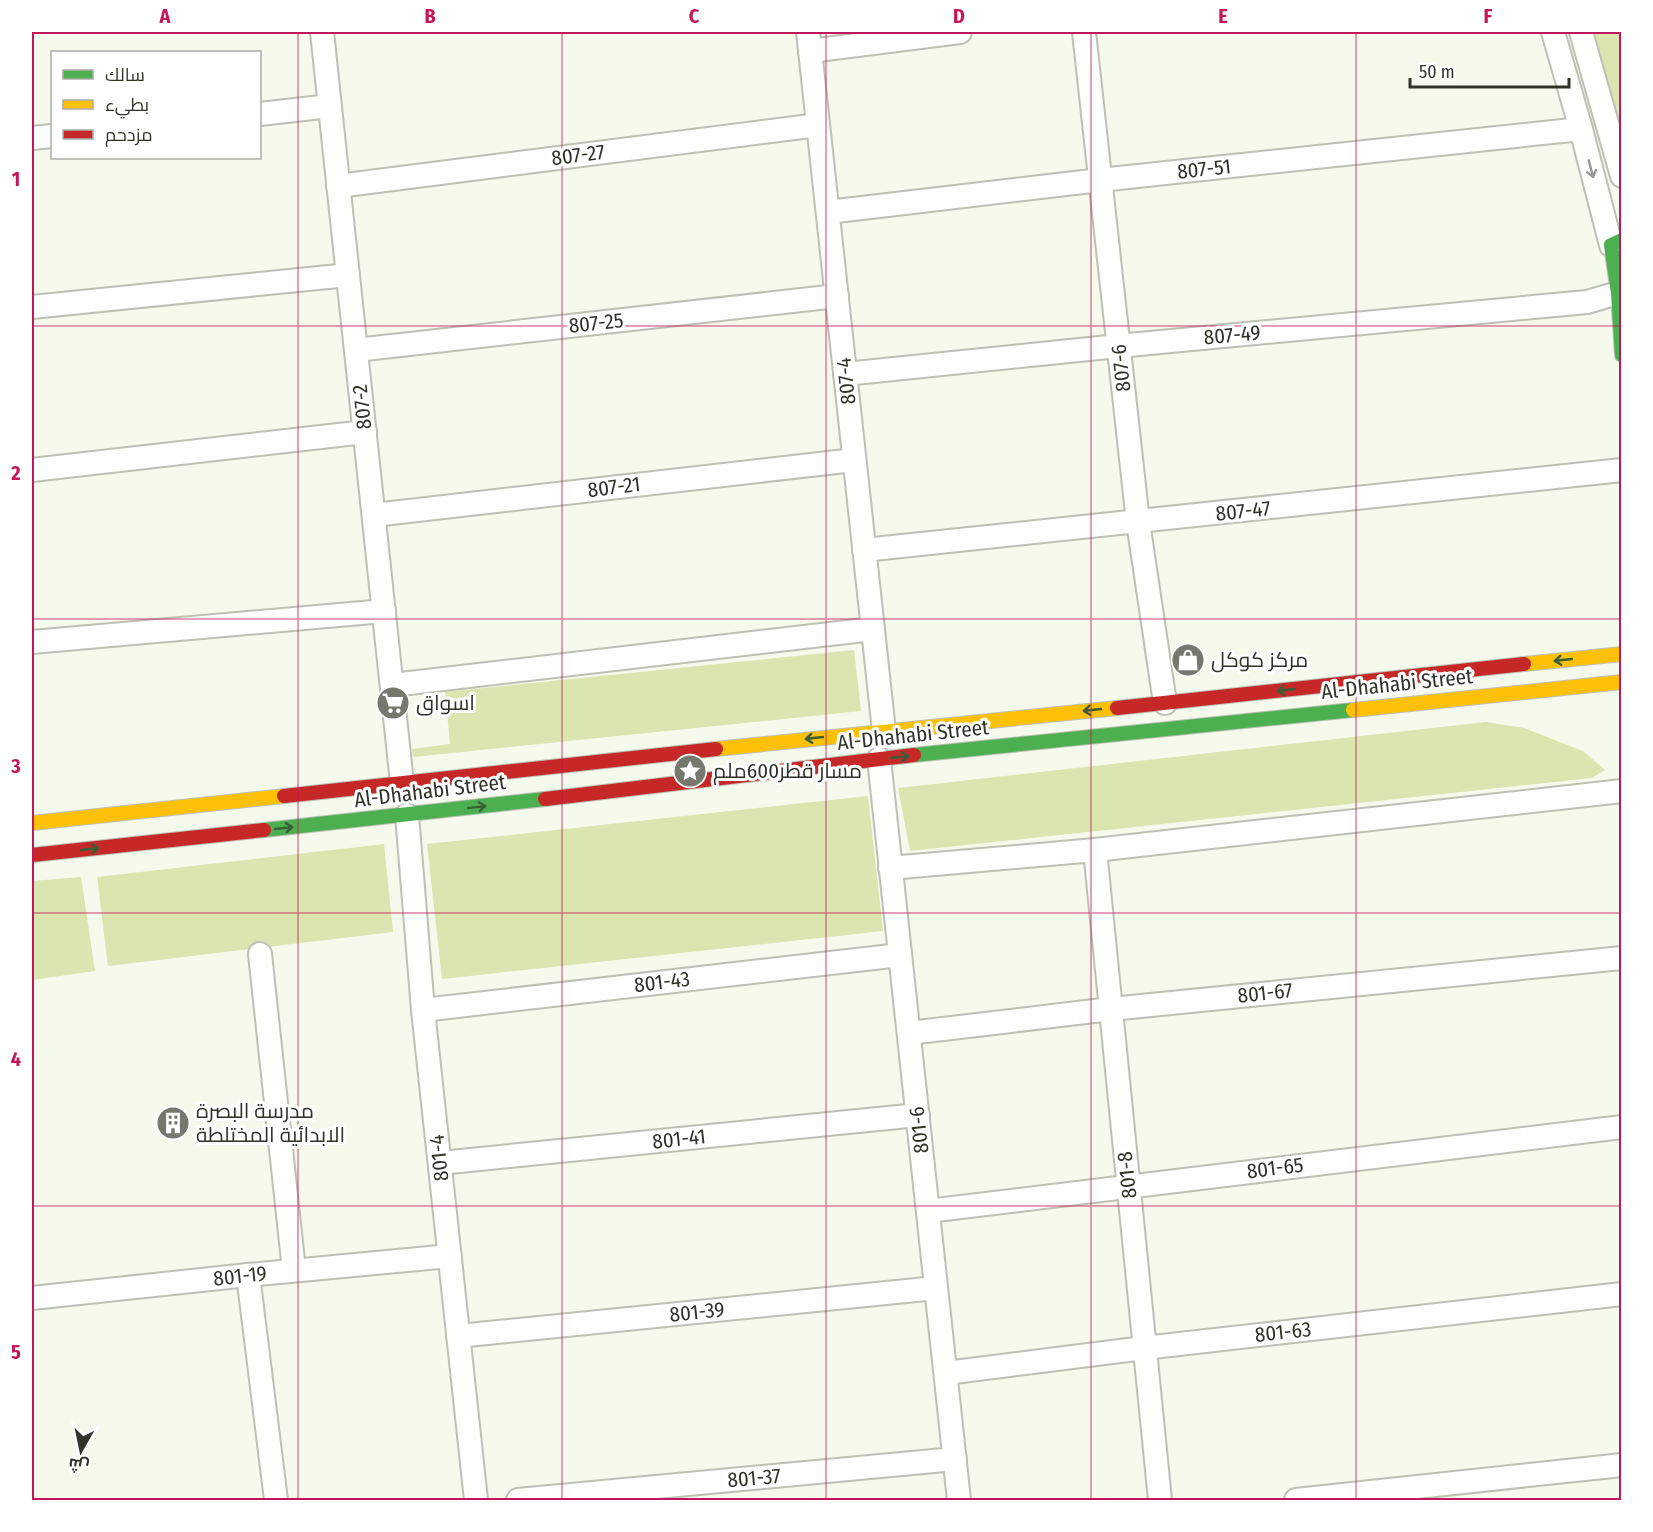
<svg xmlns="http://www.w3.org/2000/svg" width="1653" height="1532" viewBox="0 0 1653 1532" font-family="'Fira Sans Condensed',Cairo,sans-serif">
<rect width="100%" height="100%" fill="#f6faed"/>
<!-- green -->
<g fill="#dae5b0">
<polygon points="1591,32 1621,32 1621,147"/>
<polygon points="854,650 861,711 413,757 412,749 450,744 445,692"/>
<polygon points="1486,722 1524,728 1583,751 1605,770 1592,778 910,851 898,788"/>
<polygon points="868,796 883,931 442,979 427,844"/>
<polygon points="384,844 393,932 108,966 97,877"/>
<polygon points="81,877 95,971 32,980 32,881"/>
</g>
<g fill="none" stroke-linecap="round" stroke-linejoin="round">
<!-- street casing -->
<g stroke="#bdc0b5" stroke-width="26">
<g id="street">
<polyline points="322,32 402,783"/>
<polyline points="808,32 884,731"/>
<polyline points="1084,32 1138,522 1165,703"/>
<polyline points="1553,32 1581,129 1611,245"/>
<polyline points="1581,32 1622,176"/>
<polyline points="810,51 960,32"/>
<polyline points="260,114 330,106"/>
<polyline points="32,138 52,136"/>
<polyline points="338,186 818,125"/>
<polyline points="828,212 1100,180 1581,129"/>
<polyline points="32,307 348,275"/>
<polyline points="356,350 837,296"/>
<polyline points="845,374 1118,346 1587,302 1618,293"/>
<polyline points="32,470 365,432"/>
<polyline points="374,515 854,460"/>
<polyline points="864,550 1622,470"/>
<polyline points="32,642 384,611"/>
<polyline points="392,685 873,629"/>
<polyline points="879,759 959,1500"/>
<polyline points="407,815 423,1010 476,1500"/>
<polyline points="1095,850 1160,1500"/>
<polyline points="890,868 1095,850 1622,791"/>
<polyline points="260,954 294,1270"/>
<polyline points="423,1010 900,955"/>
<polyline points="909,1033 1111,1009 1622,958"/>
<polyline points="440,1163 918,1115"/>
<polyline points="928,1211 1622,1127"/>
<polyline points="248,1275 276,1500"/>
<polyline points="32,1298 248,1275 450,1256"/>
<polyline points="458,1336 936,1288"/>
<polyline points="946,1373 1144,1348 1622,1294"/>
<polyline points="518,1500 955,1459"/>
<polyline points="1296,1500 1622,1465"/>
</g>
</g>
<!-- fast casing -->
<g stroke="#bdc0b5" stroke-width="16">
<g id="fast">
<polyline points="1622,240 1611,245 1618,293 1622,355"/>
<polyline points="914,755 1353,710"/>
<polyline points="264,830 545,799"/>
</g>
</g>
<!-- slow casing -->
<g stroke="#bdc0b5" stroke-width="16">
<g id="slow">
<polyline points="1524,664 1622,654"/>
<polyline points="1353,710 1622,682"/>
<polyline points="716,749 1117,708"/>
<polyline points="32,823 284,796"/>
</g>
</g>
<!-- jam casing -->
<g stroke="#bdc0b5" stroke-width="16">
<g id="jam">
<polyline points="1117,708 1524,664"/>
<polyline points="284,796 716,749"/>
<polyline points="545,799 914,755"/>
<polyline points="32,855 264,830"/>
</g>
</g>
<!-- street -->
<use href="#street" stroke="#fefefc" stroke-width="22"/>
<!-- fast -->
<use href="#fast" stroke="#4caf50" stroke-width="14"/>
<!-- slow -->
<use href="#slow" stroke="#ffc107" stroke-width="14"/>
<!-- jam -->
<use href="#jam" stroke="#c62828" stroke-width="14"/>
</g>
<!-- one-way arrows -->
<defs><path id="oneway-shaft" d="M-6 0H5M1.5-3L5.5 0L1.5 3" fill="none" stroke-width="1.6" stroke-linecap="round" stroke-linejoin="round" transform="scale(1.5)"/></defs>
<use stroke="#979892" href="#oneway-shaft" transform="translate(1591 169) rotate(75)"/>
<g stroke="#3a5e36">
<use href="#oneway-shaft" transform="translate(1563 660) rotate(174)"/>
<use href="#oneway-shaft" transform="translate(1286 690) rotate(174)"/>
<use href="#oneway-shaft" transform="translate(1092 710) rotate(174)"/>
<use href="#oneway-shaft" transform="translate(814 738) rotate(174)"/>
<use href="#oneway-shaft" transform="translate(900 757) rotate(-6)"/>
<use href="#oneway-shaft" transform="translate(477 807) rotate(-7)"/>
<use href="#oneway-shaft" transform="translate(284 828) rotate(-6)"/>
<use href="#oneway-shaft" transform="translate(90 849) rotate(-6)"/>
</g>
<!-- grid -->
<path fill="none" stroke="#c2185b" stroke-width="1.5" stroke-opacity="0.55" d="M 298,32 L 298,1500M 562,32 L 562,1500M 826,32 L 826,1500M 1091,32 L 1091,1500M 1356,32 L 1356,1500M 32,326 L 1622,326M 32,619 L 1622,619M 32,913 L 1622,913M 32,1206 L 1622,1206"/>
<!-- icons -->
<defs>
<g id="shop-disc" transform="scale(1.725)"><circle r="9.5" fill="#75796d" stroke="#fff"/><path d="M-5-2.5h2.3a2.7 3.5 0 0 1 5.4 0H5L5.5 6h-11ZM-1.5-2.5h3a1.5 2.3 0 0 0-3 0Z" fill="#fff"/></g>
<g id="supermarket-disc" transform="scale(1.725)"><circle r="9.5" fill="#75796d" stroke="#fff"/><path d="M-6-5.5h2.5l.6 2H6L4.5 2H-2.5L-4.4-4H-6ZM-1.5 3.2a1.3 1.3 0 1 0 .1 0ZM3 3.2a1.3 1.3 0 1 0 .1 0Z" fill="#fff"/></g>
<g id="sight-disc" transform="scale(1.725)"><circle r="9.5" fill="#75796d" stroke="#fff"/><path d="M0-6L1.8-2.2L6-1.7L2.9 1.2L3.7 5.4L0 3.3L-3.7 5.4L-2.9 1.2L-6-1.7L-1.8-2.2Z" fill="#fff"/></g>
<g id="building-disc" transform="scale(1.725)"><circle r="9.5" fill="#75796d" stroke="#fff"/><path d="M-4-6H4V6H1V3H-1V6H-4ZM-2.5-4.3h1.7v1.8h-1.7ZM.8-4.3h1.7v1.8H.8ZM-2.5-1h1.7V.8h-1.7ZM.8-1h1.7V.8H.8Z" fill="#fff"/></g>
</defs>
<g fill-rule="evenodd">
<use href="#shop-disc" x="1188" y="660"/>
<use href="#supermarket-disc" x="393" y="703"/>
<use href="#sight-disc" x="690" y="771"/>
<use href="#building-disc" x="173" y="1123"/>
</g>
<g text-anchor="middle" stroke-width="6" stroke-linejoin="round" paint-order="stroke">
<!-- street labels -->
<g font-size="21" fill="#303328" stroke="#fff">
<text transform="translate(578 155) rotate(-7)" y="7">807-27</text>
<text transform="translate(1204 169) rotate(-6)" y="7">807-51</text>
<text transform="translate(596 323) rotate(-6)" y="7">807-25</text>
<text transform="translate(1232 335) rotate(-5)" y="7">807-49</text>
<text transform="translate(1121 368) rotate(-96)" y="7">807-6</text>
<text transform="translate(846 381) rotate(-96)" y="7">807-4</text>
<text transform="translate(362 407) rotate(-96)" y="7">807-2</text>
<text transform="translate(614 487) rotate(-7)" y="7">807-21</text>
<text transform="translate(1243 511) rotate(-6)" y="7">807-47</text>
<text transform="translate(1397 684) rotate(-6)" y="7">Al-Dhahabi Street</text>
<text transform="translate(913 735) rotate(-6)" y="7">Al-Dhahabi Street</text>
<text transform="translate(430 791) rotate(-7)" y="7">Al-Dhahabi Street</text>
<text transform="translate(662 982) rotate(-7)" y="7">801-43</text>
<text transform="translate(1265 993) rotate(-6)" y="7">801-67</text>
<text transform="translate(919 1130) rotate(-96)" y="7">801-6</text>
<text transform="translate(679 1139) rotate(-6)" y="7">801-41</text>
<text transform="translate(439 1158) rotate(-96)" y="7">801-4</text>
<text transform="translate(1275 1168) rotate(-7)" y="7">801-65</text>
<text transform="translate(1127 1175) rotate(-96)" y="7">801-8</text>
<text transform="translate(240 1276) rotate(-6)" y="7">801-19</text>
<text transform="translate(697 1312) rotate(-6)" y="7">801-39</text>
<text transform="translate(1283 1332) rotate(-6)" y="7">801-63</text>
<text transform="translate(754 1478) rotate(-5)" y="7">801-37</text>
</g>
<!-- poi labels -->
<g font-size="21" fill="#303328" stroke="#fff" text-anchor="start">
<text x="1211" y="667">مركز كوكل</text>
<text x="416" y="710">اسواق</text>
<text x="713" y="778">مسار قطر600ملم</text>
<text x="196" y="1118">مدرسة البصرة<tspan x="196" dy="24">الابدائية المختلطة</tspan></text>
</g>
</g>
<!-- border -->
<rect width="1653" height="1532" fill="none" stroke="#ffffff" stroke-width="66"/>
<!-- legend -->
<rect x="51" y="51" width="210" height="108" fill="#ffffff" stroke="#acada9" stroke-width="1.5"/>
<rect x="63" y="70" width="30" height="9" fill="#4caf50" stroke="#acada9" stroke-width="1.5"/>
<text x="105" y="81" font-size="18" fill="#303328">سالك</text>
<rect x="63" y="100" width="30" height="9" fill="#ffc107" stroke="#acada9" stroke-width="1.5"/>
<text x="105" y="111" font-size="18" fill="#303328">بطيء</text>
<rect x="63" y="130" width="30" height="9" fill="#c62828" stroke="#acada9" stroke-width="1.5"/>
<text x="105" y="141" font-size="18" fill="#303328">مزدحم</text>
<!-- north arrow -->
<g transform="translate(81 1451) rotate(189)" stroke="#ffffff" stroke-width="4.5" paint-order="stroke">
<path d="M0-4.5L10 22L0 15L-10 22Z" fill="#303328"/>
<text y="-9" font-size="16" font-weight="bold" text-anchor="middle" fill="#303328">ش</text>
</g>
<!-- scale -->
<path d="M1410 78v9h159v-9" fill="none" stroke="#303328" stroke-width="3"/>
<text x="1419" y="78" font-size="18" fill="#303328" stroke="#ffffff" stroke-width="4.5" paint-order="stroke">50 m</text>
<rect x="33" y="33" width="1587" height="1466" fill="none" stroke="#c2185b" stroke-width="2"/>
<g font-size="20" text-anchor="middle" font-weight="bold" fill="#c2185b">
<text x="165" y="23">A</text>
<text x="430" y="23">B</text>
<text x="694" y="23">C</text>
<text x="959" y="23">D</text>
<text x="1223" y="23">E</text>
<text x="1488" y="23">F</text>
<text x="16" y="186">1</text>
<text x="16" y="480">2</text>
<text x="16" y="773">3</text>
<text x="16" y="1066">4</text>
<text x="16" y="1359">5</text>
</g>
</svg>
